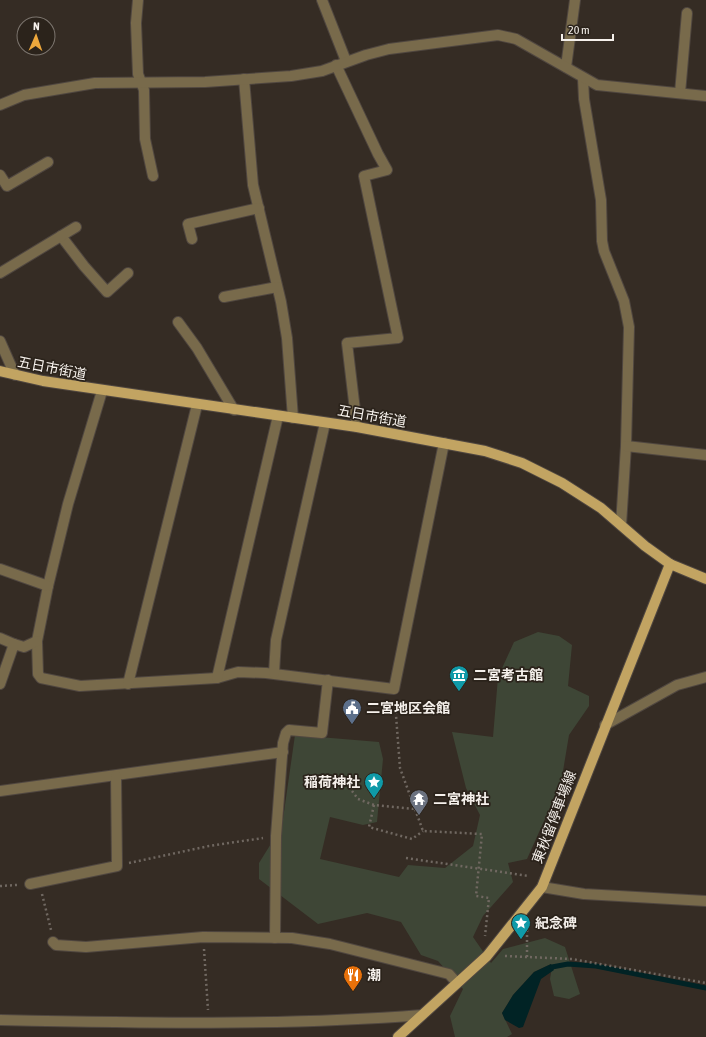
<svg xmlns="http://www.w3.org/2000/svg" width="706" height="1037" viewBox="0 0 706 1037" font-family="'Asap Condensed','Noto Sans JP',sans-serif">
<rect width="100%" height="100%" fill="#352c24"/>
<!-- green -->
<polygon fill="#3e4636" points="538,632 559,636 572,645 568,686 589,696 589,706 569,735 561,783 527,859 508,863 513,882 483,916 473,937 491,963 503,949 545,938 565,947 580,994 569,999 554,996 550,979 552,967 551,964 534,972 513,995 502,1013 512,1034 507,1037 455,1037 450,1016 463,989 438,961 421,955 401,922 367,913 318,924 259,879 259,863 282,826 295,735 379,742 383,759 377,822 363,825 330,817 320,859 399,877 408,865 445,868 473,846 480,815 466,788 452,732 493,737 498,677 514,642"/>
<!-- water -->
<polygon fill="#012325" points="551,964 554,970 541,979 523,1027 519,1028 505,1020 502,1013 513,995 534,972"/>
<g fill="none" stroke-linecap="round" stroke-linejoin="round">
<!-- stream -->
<polyline stroke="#012325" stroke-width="5" points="552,967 568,964 596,966 706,988"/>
<!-- minor casing -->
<g stroke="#504740" stroke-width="12">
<g id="minor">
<polyline points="138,0 136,23 138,74 144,90 145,139 153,176"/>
<polyline points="322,0 346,61"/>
<polyline points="336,65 378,154 387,170 364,176 398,338 347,343 357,427"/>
<polyline points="566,67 575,0"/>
<polyline points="583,78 584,99 601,200 602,241 604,251 624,301 629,327 626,446 621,525"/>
<polyline points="244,79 253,185 281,302 287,338 293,418"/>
<polyline points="680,93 687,13"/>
<polyline points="0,105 24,95 95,83 205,82 291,76 322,71 366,55 389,49 498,35 516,39 597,85 706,96"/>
<polyline points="0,175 7,186 48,162"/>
<polyline points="61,236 84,266 107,292 128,273"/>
<polyline points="192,239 188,224 259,208"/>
<polyline points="0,273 76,227"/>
<polyline points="224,297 277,287"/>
<polyline points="178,322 197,348 234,410"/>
<polyline points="0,341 15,375"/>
<polyline points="102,391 68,504 48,586 37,641 38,674 41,678 80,686 217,678 238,672 266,673 394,689 444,443"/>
<polyline points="626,446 706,455"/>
<polyline points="0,569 48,586"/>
<polyline points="0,638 14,644"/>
<polyline points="274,673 276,640 325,423"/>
<polyline points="217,678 278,416"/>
<polyline points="0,684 14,644 24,647 37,641"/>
<polyline points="128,684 197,405"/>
<polyline points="605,725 677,685 706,677"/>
<polyline points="0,791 283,752"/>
<polyline points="30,884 117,866 116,776"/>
<polyline points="542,887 584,894 706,901"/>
<polyline points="275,938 276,836 283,743 286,733 289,730 322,733 328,680"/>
<polyline points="53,942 56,945 86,947 203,937 292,938 330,944 449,974 457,983"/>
<path d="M 0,1020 C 141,1023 282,1026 422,1015"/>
</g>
</g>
<!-- major casing -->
<g stroke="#504740" stroke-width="12">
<g id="major">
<polyline points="0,371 43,381 357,427 485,451 522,463 562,483 601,508 645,546 670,564 706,579"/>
<polyline points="398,1037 487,956 542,887 670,564"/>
</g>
</g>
<!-- path -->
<g stroke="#706861" stroke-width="2.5" stroke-dasharray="2 3" stroke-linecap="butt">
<polyline points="395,702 400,768 423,831 482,834 476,896 489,898 485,936"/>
<polyline points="349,787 358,799 374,805 415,809"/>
<polyline points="374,805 369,827 412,839 423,831"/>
<polyline points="406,858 529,876"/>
<polyline points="129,863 209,846 263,838"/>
<polyline points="0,886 17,885"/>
<polyline points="42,894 51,930"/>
<polyline points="204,949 208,1010"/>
<polyline points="505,956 572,959 706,983"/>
<polyline points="527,957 527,927"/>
</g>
<!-- minor -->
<use href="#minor" stroke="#786a4b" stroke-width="10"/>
<!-- major -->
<use href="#major" stroke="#c2a462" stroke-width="10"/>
</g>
<!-- icons -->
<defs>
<g id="museum-pin" transform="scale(1)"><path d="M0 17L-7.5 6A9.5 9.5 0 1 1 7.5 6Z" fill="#0f9aa8" stroke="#2b231b"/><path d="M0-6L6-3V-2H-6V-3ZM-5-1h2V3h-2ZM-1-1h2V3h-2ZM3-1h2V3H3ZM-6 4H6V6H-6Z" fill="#fff"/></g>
<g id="civic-pin" transform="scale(1)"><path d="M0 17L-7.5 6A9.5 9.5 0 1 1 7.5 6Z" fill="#5c6f8a" stroke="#2b231b"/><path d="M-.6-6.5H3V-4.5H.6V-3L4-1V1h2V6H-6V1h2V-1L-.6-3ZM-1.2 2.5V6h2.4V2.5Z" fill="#fff"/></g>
<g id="sight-pin" transform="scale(1)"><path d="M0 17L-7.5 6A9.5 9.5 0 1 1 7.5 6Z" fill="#0f9aa8" stroke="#2b231b"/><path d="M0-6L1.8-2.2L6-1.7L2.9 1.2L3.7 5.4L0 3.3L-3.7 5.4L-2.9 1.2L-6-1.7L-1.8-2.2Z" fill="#fff"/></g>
<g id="temple-pin" transform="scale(1)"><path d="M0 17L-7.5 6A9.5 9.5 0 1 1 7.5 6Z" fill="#6b7280" stroke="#2b231b"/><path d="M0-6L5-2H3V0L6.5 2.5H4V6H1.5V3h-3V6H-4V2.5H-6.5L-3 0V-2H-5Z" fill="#fff"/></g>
<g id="restaurant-pin" transform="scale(1)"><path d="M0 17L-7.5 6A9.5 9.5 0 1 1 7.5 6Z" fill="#e8710a" stroke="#2b231b"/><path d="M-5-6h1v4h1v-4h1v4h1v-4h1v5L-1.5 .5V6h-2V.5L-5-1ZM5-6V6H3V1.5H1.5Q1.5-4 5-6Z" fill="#fff"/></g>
</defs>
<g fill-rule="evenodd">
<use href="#museum-pin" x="459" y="675"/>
<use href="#civic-pin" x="352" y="708"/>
<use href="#sight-pin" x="374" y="782"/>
<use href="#temple-pin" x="419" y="799"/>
<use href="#sight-pin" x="521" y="923"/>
<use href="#restaurant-pin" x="353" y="975"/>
</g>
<g text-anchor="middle" stroke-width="3.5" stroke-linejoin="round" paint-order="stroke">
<!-- street labels -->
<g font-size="14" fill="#f5f0eb" stroke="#2b231b">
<text transform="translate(52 368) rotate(11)" y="5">五日市街道</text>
<text transform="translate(372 416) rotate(10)" y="5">五日市街道</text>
<text transform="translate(554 817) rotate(-69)" y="5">東秋留停車場線</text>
</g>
<!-- poi labels -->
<g font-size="14" font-weight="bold" fill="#f5f0eb" stroke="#2b231b" text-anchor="start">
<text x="473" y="680">二宮考古館</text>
<text x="366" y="713">二宮地区会館</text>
<text x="360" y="787" text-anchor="end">稲荷神社</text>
<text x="433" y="804">二宮神社</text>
<text x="535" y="928">紀念碑</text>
<text x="367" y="980">潮</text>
</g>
</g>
<!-- north arrow -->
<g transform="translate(36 36) rotate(2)"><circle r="19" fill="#2b231b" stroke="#7c756e"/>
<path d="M0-3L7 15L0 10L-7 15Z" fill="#eea83c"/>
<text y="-6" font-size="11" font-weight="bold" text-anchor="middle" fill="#f5f0eb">N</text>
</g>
<!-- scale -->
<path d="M562 34v6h51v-6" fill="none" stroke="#f5f0eb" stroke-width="2"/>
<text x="568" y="34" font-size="12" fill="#f5f0eb" stroke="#2b231b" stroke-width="3" paint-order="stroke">20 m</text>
</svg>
